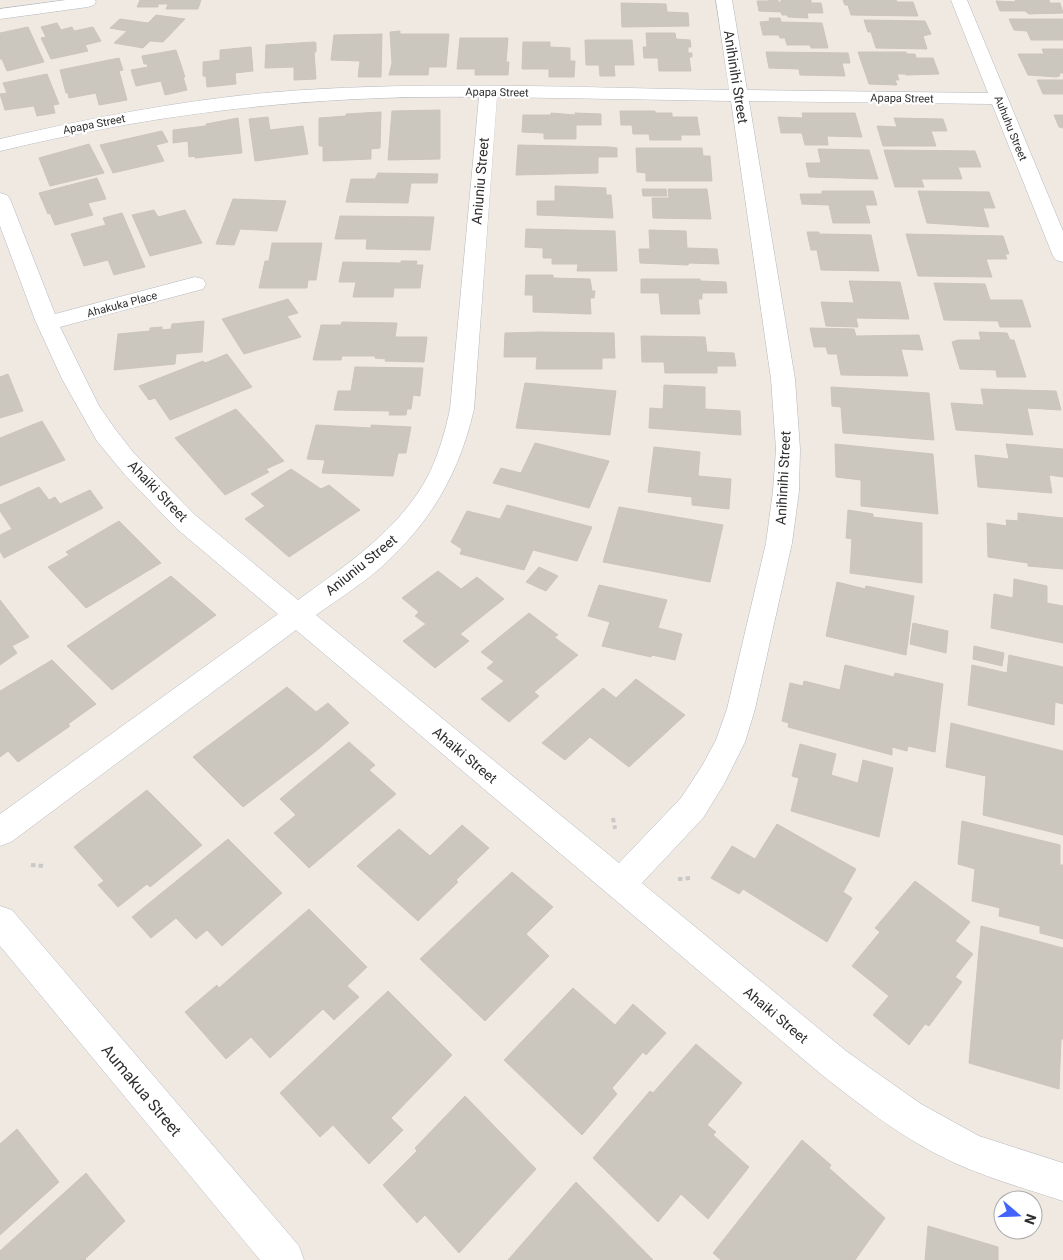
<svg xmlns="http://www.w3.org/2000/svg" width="1063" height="1260" viewBox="0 0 1063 1260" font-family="Roboto,sans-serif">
<rect width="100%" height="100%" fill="#efe9e1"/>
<!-- building -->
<g fill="#cbc7bf" stroke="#cbc5ba">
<polygon points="140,0 201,0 198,9 166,9 168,4 158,4 158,7 137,7"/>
<polygon points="768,0 778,0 778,2 781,2 781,0 811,0 811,3 821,3 823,13 807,13 808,18 788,17 787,15 782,15 781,12 759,11 757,1 768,1"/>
<polygon points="843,0 896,0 897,2 913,2 918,16 851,15 848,5 845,5"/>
<polygon points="1015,0 1049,0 1050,3 1060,3 1063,13 1029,14 1025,11 1000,11 996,1 1016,2"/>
<polygon points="621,3 666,4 667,12 688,13 689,26 622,27"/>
<polygon points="156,15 185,19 163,42 150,41 143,48 114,43 127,31 110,28 120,19 148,23"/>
<polygon points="769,18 780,18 781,22 822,23 828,48 811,48 810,45 787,45 785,38 780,38 779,35 763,35 760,22 770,21"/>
<polygon points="1009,19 1063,19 1063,40 1031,40 1027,31 1014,30"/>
<polygon points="864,20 925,21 931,34 923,36 927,49 876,48 871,32 868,32"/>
<polygon points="57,23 61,30 72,27 74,31 93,27 101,41 85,45 88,51 51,59 41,38 46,37 41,27"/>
<polygon points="28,27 44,62 7,71 2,59 0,59 0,33"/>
<polygon points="400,31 400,34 449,34 446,67 429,67 428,75 389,75 392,63 390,32"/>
<polygon points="646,33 675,33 676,39 690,40 691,47 688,47 688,53 692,53 692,57 689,57 691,71 659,71 658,58 644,58 643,47 647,47"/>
<polygon points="382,34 381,77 358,77 360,61 331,60 334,35"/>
<polygon points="460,38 508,38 506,62 509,62 508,75 475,75 475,69 457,69"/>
<polygon points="585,40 632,40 634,65 614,65 615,76 600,76 599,65 586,65"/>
<polygon points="314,42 316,43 316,52 314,52 316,79 294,80 294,67 265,68 266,45"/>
<polygon points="523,42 550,42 550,47 570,48 570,61 575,61 574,77 549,77 549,69 522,69"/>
<polygon points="251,47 253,71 235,73 236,84 207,87 206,76 203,76 203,62 220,60 220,50"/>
<polygon points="1042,49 1063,49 1063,73 1059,73 1060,76 1057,76 1057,77 1028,75 1018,54 1044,54"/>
<polygon points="176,50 185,77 183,77 187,90 165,95 161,81 136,86 131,70 148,67 147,64 144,64 142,56"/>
<polygon points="766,52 848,53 850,63 842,63 845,76 800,75 799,69 769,68"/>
<polygon points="858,52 906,52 907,54 915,54 916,58 933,58 939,74 906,75 906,74 897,74 899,80 895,80 897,85 869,84"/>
<polygon points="119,58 123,70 119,71 127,100 99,105 96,93 69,98 68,93 66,93 60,70"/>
<polygon points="47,74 59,104 53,105 55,113 37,116 34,106 5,110 0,94 7,93 3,83"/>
<polygon points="1037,80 1063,80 1063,94 1043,94"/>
<polygon points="440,110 440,159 388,160 392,111"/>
<polygon points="620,111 655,111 655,113 672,113 672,117 697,117 700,135 681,135 681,140 650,140 649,134 633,134 632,125 621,125"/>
<polygon points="381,112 380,148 371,149 371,159 323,161 323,146 319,146 319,118 346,116 346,114"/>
<polygon points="551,113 575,115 575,113 601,114 601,125 576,125 576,139 544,139 544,133 522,132 523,115 551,115"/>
<polygon points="802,113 855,113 862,137 827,136 828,145 805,145 802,133 781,133 778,117 803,118"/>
<polygon points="1054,115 1063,115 1063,128 1059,127"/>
<polygon points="268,117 270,130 303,126 308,154 255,161 249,119"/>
<polygon points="238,118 242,153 195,158 195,156 189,157 188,141 173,143 173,130 206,126 206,124"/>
<polygon points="894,118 943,119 947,131 931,131 936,146 883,146 877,126 897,127"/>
<polygon points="162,131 168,142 156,145 164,161 113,173 100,145"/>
<polygon points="89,144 104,173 50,186 39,158"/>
<polygon points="518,145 610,147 617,148 617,157 598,157 598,173 516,175"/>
<polygon points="636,148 702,148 703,156 710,156 712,181 646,181 646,173 637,172"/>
<polygon points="818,149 869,150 878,179 809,177 806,163 821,163"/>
<polygon points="884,150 975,151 981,167 958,167 962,179 921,179 924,187 895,187"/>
<polygon points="378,173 438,174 437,183 411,183 408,203 346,202 351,179 375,179"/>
<polygon points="97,178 106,199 88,203 93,215 55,225 50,213 48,214 39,193"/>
<polygon points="555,186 606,188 606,195 611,195 613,218 537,215 537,201 555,201"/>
<polygon points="642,189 666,189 667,196 643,196"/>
<polygon points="668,189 707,189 711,219 653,218 652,198 669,198"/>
<polygon points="822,191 873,191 877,205 865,205 870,223 833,223 829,205 802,204 800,194 822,194"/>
<polygon points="918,191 989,192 995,208 983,208 989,227 927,223"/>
<polygon points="233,199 286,201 277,231 240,229 234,245 216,244"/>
<polygon points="154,210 158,217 185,210 202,243 150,256 132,215"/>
<polygon points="122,213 145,267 114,275 108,260 84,266 71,234 106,225 103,218"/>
<polygon points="340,216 434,217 430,250 366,249 367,239 335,239"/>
<polygon points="526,229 615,231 617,271 577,271 578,264 552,264 552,258 543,258 543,248 525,247"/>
<polygon points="649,230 686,231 687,248 717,249 719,264 689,263 688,265 640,263 639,249 650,249"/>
<polygon points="807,232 819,232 819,234 871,235 879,271 821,270 817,250 811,250"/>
<polygon points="906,234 1003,236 1009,254 1005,254 1007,259 986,259 992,277 918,276"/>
<polygon points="272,243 322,243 316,280 308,280 307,288 259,288 265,261 269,261"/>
<polygon points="401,261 417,261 416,265 423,265 420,288 394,288 393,297 353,297 356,282 339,282 343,262 401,263"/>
<polygon points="526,275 553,275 553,278 590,279 592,291 595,291 594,298 590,298 591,314 533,312 533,295 525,295"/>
<polygon points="641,279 700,279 700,281 726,282 727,293 702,293 702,299 698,299 700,314 661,314 659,293 641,293"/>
<polygon points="849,281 900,282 909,319 856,318 858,327 826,326 821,302 854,303"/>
<polygon points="934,283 985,284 990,300 1022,300 1031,327 1000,327 998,321 944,320"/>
<polygon points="288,299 298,313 287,316 301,337 244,354 222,319"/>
<polygon points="204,321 202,352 176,354 175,364 114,370 118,334 150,331 150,328 162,327 162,330 171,329 172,324"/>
<polygon points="342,322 397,323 395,337 427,337 424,362 385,361 386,359 375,358 375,356 342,356 341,360 313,360 321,325 341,325"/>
<polygon points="810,328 854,329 856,336 919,335 923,350 901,349 908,376 841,375 837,354 828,354 826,347 814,347"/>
<polygon points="541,332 614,333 615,358 602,358 602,369 536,369 537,357 504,357 505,333"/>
<polygon points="979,332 1007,333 1010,340 1014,340 1026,377 997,377 996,370 960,369 952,342 958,340 981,340"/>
<polygon points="641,336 705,337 707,352 734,353 736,366 717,366 717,373 665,373 664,362 642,362"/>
<polygon points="227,354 252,387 170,420 155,398 149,400 139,386 203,361 205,363"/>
<polygon points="355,367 423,368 420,396 413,395 411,409 407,409 406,415 389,415 390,411 334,410 338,391 351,391"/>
<polygon points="8,374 23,411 0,418 0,377"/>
<polygon points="525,383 616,391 610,435 516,428"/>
<polygon points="664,385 705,387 705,409 740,411 741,435 649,428 650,408 663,409"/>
<polygon points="831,387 929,393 934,440 843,433 841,407 832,406"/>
<polygon points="981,389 1056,391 1061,410 1027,408 1033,435 956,430 951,403 984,405"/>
<polygon points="236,409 284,461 266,469 269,472 225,495 175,438"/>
<polygon points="42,421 65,460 0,486 0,438"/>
<polygon points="316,425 371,428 371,425 411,427 406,453 398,453 393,476 322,473 325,460 307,459"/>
<polygon points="535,443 609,461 589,508 493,483 501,468 521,473"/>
<polygon points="835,444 933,454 938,514 861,506 861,480 836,477"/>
<polygon points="1006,444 1063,449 1063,477 1049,475 1052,493 978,487 975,455 1009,459"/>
<polygon points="654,447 700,452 698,476 731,479 729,509 692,505 692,497 648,492"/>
<polygon points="291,469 321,489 329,485 360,510 289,557 245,519 265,506 251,494"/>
<polygon points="39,487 49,500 55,497 60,504 90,490 103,508 4,558 0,551 0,535 12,529 0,511 0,505"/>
<polygon points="507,505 592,527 577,561 533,550 524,570 460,554 462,549 451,542 467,511 500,519"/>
<polygon points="619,507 723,525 710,582 603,562"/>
<polygon points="848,510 873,514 873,517 922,523 922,583 850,573 852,539 846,538"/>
<polygon points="1018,513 1063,518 1063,569 1028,566 1028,563 988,557 987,523 1007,526 1006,520 1018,521"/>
<polygon points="119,521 161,563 86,608 48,567 69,555 66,552"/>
<polygon points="539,567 558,576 546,591 526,582"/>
<polygon points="438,571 461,589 477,577 504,599 460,634 469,641 435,668 403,641 426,624 415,616 419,612 402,598"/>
<polygon points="171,576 216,615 112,690 67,646"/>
<polygon points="1014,579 1047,586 1047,603 1063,606 1063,643 991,628 994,594 1013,598"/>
<polygon points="837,582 865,589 866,586 914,596 906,655 826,636"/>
<polygon points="599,585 667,600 658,628 682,634 675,660 652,655 651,657 602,646 610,622 588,616"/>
<polygon points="0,600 29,637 12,646 17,653 0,665"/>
<polygon points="529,613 558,635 554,637 578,655 534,692 539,696 509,722 481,699 504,681 487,668 494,662 481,652"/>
<polygon points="913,623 948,631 946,653 910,644"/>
<polygon points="974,646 1004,653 1002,666 973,659"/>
<polygon points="1009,655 1063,667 1063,704 1055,702 1054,725 968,705 972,665 1007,673"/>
<polygon points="52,660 96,704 68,724 70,726 18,762 8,751 0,757 0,691"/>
<polygon points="845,665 894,677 895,673 943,684 935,752 908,746 907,751 892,747 892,755 788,727 789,723 782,721 790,683 803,686 804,681 840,690"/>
<polygon points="636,679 685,715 629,767 590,737 565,760 542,743 603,688 616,698"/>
<polygon points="287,687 316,712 328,703 349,723 316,751 243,807 193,757"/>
<polygon points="951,723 1063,751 1063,835 983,815 986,776 946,767"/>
<polygon points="349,742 375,765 369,770 396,794 309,868 274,833 296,815 280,799"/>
<polygon points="800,744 836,754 831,775 858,783 863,760 893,768 879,837 791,811 799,778 792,776"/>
<polygon points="147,790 202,845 150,887 147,884 118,907 98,885 104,881 74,847"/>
<polygon points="962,821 1060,845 1060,865 1063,865 1063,939 1040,933 1040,926 999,916 1000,908 972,901 975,869 958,864"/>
<polygon points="777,824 856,869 843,892 852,898 827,942 743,889 739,894 711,878 732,846 755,859"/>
<polygon points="462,825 489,848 456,880 458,882 418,921 357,866 399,829 430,856"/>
<polygon points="228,839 282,893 222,946 207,930 196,939 176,918 151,938 132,917"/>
<polygon points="512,872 553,907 526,934 549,956 485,1021 420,959"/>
<polygon points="915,881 970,922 955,941 973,954 955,977 962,982 929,1026 925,1024 909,1045 873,1015 889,996 852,966 880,932 875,928"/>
<polygon points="309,909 367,967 347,986 359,997 334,1020 323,1009 270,1058 251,1037 226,1059 185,1012 217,985 219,988"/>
<polygon points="981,926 1063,948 1063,1039 1061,1039 1059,1089 969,1063"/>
<polygon points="573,988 615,1025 633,1004 666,1033 646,1055 643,1052 612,1088 617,1094 582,1135 504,1060"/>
<polygon points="388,991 452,1055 391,1118 403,1130 369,1164 333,1125 320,1137 280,1093"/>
<polygon points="696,1044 742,1083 707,1125 716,1132 713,1135 749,1167 708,1219 681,1194 658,1222 593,1158 650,1091 653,1093"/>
<polygon points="465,1096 536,1169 459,1253 425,1215 417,1223 383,1185 417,1151 415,1148"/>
<polygon points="17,1129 59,1182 0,1235 0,1144"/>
<polygon points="802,1140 831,1165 829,1168 885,1218 855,1260 721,1260 713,1253"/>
<polygon points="86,1173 125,1221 85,1259 86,1260 0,1260 0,1251"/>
<polygon points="576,1182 653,1260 508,1260"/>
<polygon points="928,1226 998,1247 998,1260 925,1260"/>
</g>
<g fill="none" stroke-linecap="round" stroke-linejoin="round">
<!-- minor casing -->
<g stroke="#b4b7c1" stroke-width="1">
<g id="minor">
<polygon points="66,0 95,0 96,2 94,5 88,7 0,19 0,9"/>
<path d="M 716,0 L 732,0 L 747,90 L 988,93 L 951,0 L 967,0 L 1063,231 L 1063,262 L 1056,260 L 1053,256 L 992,104 L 749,101 L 795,379 L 800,449 L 799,491 L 792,543 L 755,709 L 745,742 L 724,784 L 703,818 L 642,883 L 846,1051 L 921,1104 L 979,1136 L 1063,1163 L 1063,1201 C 1027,1189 990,1179 955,1163 C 906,1141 864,1108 822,1075 L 296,630 L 11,842 L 0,846 L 0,814 L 278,614 L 177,529 L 125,475 L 97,441 L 62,379 L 35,320 L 0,226 L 0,193 L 7,195 L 10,199 L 55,314 L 195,277 L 203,279 L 206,284 L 203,289 L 60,327 L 99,406 L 115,429 L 133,452 L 195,515 L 298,600 C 346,565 401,529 429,474 C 439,453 445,432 450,409 L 479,97 C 312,95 162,112 0,151 L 0,139 C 91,118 182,100 276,92 C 426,80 578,88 729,90 ZM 497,97 L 731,101 L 771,379 L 776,449 L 773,491 L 766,543 L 727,709 L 716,740 L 702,766 L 681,798 L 619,863 L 316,615 C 337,600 359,586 378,570 C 429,525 459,475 474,409 Z"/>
<polygon points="0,906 12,910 299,1246 304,1260 260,1260 0,946"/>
</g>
</g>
<!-- path -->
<g stroke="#c9c9c9" stroke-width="4" stroke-dasharray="4.5 3" stroke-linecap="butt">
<polyline points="613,818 615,829"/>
<polyline points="31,865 44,866"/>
<polyline points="678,879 691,878"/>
</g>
<!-- minor -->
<use href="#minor" fill="#fff" fill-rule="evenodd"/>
</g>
<g text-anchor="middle" stroke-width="4.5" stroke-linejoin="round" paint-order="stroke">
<!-- far-street labels -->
<g font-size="11" fill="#2e2e2e" stroke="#fff">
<text transform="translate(497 92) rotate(1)" y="4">Apapa Street</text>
<text transform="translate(902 98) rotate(1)" y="4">Apapa Street</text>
<text transform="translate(94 124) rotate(-11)" y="4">Apapa Street</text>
<text transform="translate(1011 128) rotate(68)" y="4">Auhuhu Street</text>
<text transform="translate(122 304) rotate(-15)" y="4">Ahakuka Place</text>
</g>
<!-- street labels -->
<g font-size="14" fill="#2e2e2e" stroke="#fff">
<text transform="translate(736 77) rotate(81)" y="5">Anihinihi Street</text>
<text transform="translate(480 181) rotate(-85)" y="5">Aniuniu Street</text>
<text transform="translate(783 478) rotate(-87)" y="5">Anihinihi Street</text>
<text transform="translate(158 491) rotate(46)" y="5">Ahaiki Street</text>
<text transform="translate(361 565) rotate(-39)" y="5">Aniuniu Street</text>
<text transform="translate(465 755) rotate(40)" y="5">Ahaiki Street</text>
<text transform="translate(776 1015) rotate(40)" y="5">Ahaiki Street</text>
</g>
<!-- near-street labels -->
<g font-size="16" fill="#2e2e2e" stroke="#fff">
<text transform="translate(142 1090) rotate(50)" y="6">Aumakua Street</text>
</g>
</g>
<!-- north arrow -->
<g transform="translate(1018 1215) rotate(109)"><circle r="24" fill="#ffffff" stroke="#ababab"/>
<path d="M0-4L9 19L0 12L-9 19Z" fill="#4264fb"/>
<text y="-8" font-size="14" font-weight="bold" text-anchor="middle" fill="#2e2e2e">N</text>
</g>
</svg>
